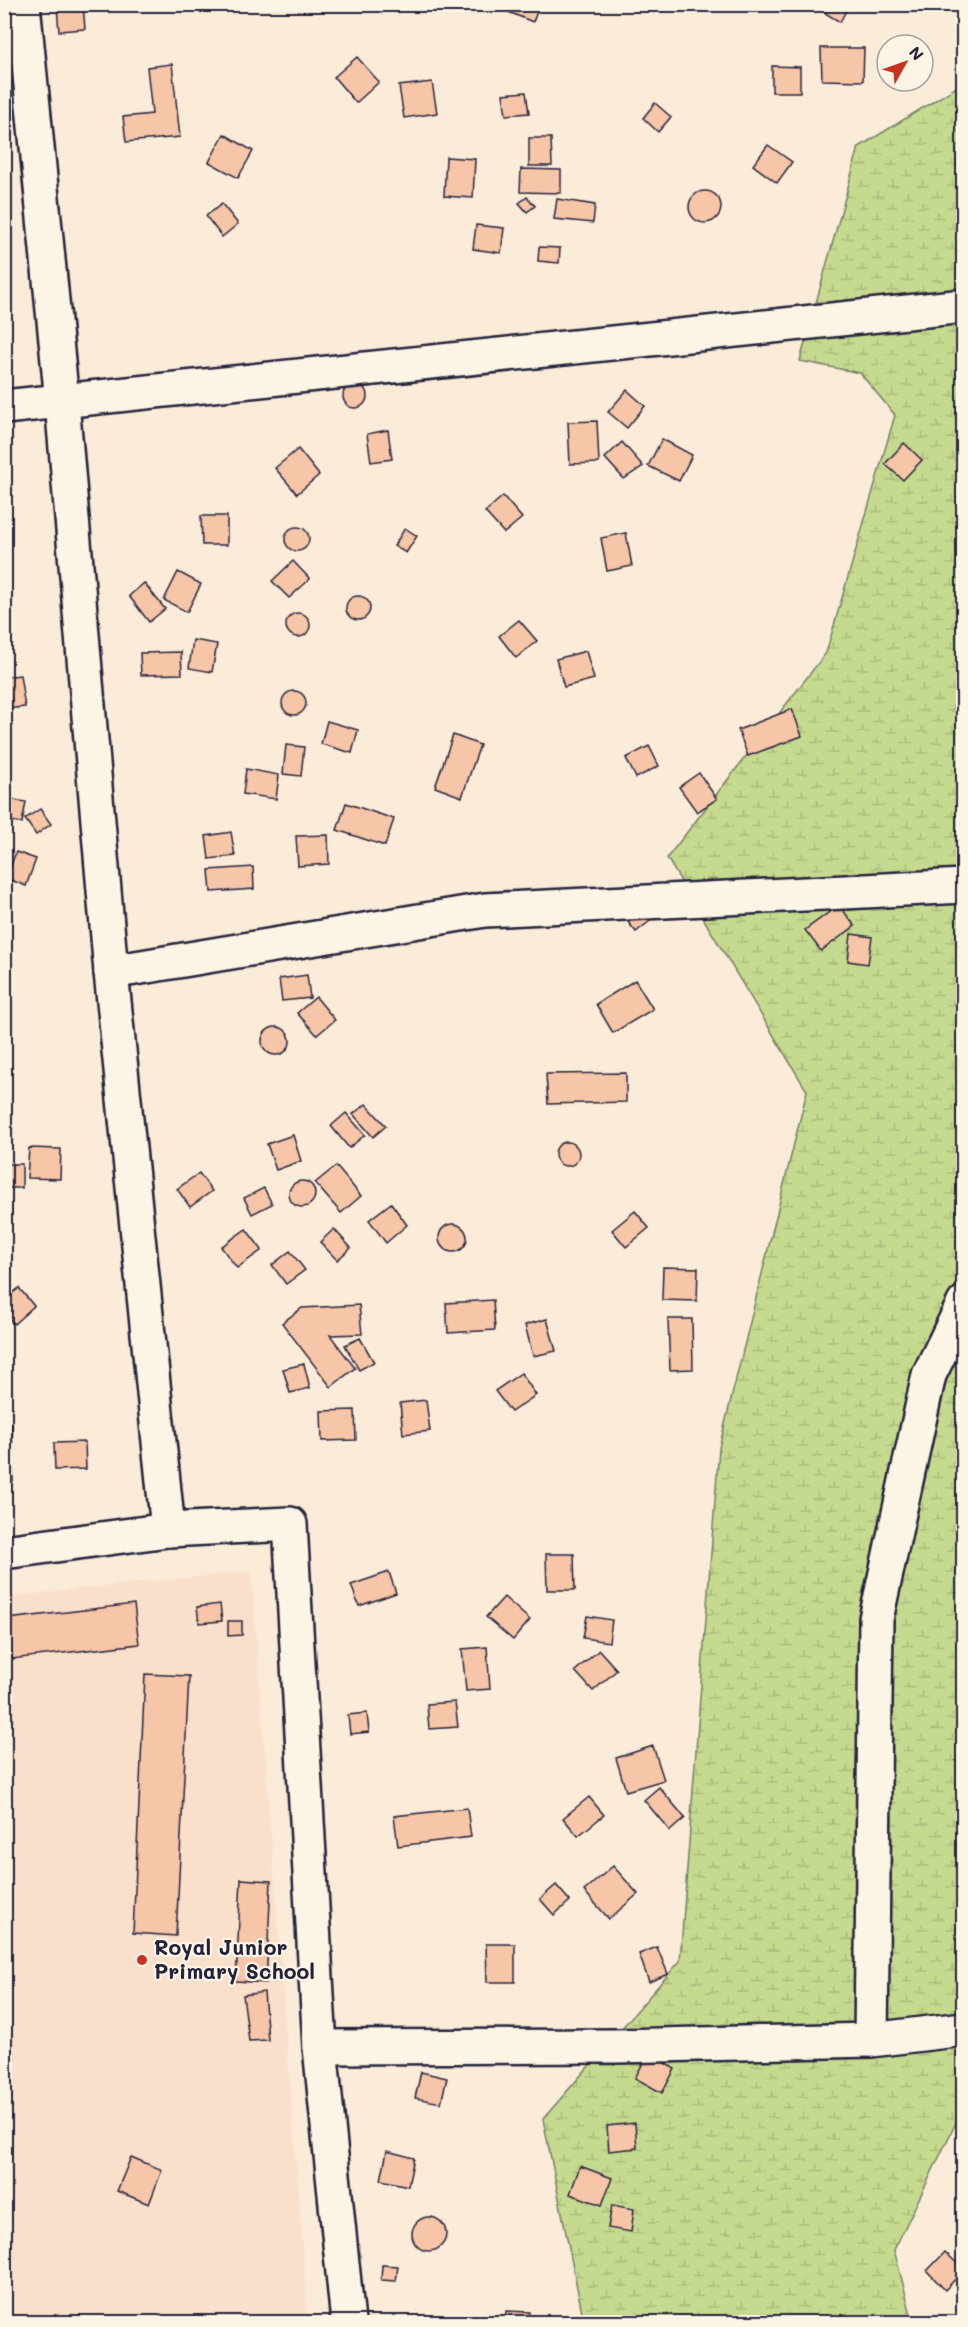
<svg xmlns="http://www.w3.org/2000/svg" width="968" height="2327" viewBox="0 0 968 2327" font-family="Mali,sans-serif">
<defs>
<pattern id="wetland-marsh" width="20" height="14" patternUnits="userSpaceOnUse" patternTransform="scale(1.5)"><rect width="20" height="14" fill="#c6da8f"/><path d="M1 5h8M5 5V1M11 12h8M15 12V8" fill="none" stroke="#aabb7c"/></pattern>
</defs>
<rect width="100%" height="100%" fill="#fbebd9"/>
<filter id="ink" filterUnits="userSpaceOnUse"><feTurbulence type="fractalNoise" baseFrequency=".0167" numOctaves="2"/><feDisplacementMap in="SourceGraphic" scale="12" xChannelSelector="R" yChannelSelector="G"/><feConvolveMatrix kernelMatrix="1 2 1 2 8 2 1 2 1" color-interpolation-filters="sRGB"/></filter>
<g filter="url(#ink)">
<!-- built -->
<polygon fill="#fae0ca" points="251,1571 308,2322 5,2322 4,1597"/>
<!-- wetland -->
<polygon fill="url(#wetland-marsh)" stroke="#747e65" stroke-width="1.5" points="963,83 964,2106 894,2250 913,2322 584,2322 543,2119 680,1961 719,1448 807,1091 667,858 826,653 895,415 860,373 800,361 859,147"/>
<!-- building -->
<g fill="#f7c5a7" stroke="#22223b" stroke-width="1.5">
<polygon points="83,4 85,29 59,31 57,7"/>
<polygon points="509,4 540,4 533,22 506,11"/>
<polygon points="830,4 849,5 840,22 825,13"/>
<polygon points="821,48 864,48 863,81 822,80"/>
<polygon points="357,57 379,82 356,103 334,77"/>
<polygon points="172,64 180,137 126,142 123,117 152,114 147,67"/>
<polygon points="772,66 800,67 800,92 772,92"/>
<polygon points="432,82 437,113 404,118 399,86"/>
<polygon points="526,92 529,113 506,115 503,94"/>
<polygon points="655,103 671,117 658,132 643,118"/>
<polygon points="224,134 253,151 238,178 209,162"/>
<polygon points="529,138 551,138 552,166 529,166"/>
<polygon points="768,145 792,162 777,183 753,165"/>
<polygon points="446,157 475,159 473,198 444,196"/>
<polygon points="521,169 561,170 561,193 520,192"/>
<circle cx="705" cy="207" r="16"/>
<polygon points="527,197 535,206 527,212 519,203"/>
<polygon points="557,199 595,205 593,223 554,219"/>
<polygon points="222,204 238,224 222,237 206,216"/>
<polygon points="476,225 504,228 501,253 473,249"/>
<polygon points="539,247 560,248 559,263 538,261"/>
<circle cx="355" cy="396" r="12"/>
<polygon points="627,390 645,406 627,428 608,412"/>
<polygon points="597,421 599,463 570,464 568,422"/>
<polygon points="388,430 392,459 371,462 367,434"/>
<polygon points="662,439 692,455 679,481 648,466"/>
<polygon points="622,442 643,466 624,479 605,458"/>
<polygon points="904,443 922,460 903,480 885,464"/>
<polygon points="298,449 319,475 297,494 275,468"/>
<polygon points="503,496 522,518 504,533 485,512"/>
<polygon points="201,516 227,516 227,545 202,545"/>
<circle cx="297" cy="539" r="12"/>
<polygon points="405,528 417,536 406,553 394,546"/>
<polygon points="626,533 632,566 607,571 601,538"/>
<polygon points="293,561 310,579 289,598 272,581"/>
<polygon points="178,572 201,584 187,612 164,600"/>
<polygon points="144,583 165,609 149,622 129,596"/>
<circle cx="358" cy="608" r="12"/>
<circle cx="298" cy="625" r="12"/>
<polygon points="519,620 537,641 516,658 499,636"/>
<polygon points="193,640 217,644 212,672 189,668"/>
<polygon points="586,651 594,679 564,687 556,659"/>
<polygon points="181,652 182,674 141,675 140,653"/>
<polygon points="20,675 25,707 4,709 4,677"/>
<circle cx="294" cy="703" r="12"/>
<polygon points="792,709 802,736 748,756 738,730"/>
<polygon points="327,721 358,730 352,753 321,744"/>
<polygon points="453,735 480,745 462,797 435,787"/>
<polygon points="286,745 304,747 301,776 283,774"/>
<polygon points="649,746 659,766 636,778 626,758"/>
<polygon points="246,769 279,775 276,799 243,794"/>
<polygon points="699,773 717,799 697,812 679,787"/>
<polygon points="4,798 26,802 22,823 4,820"/>
<polygon points="346,803 394,819 385,846 337,830"/>
<polygon points="40,809 51,824 36,835 25,819"/>
<polygon points="231,832 235,856 209,859 206,836"/>
<polygon points="328,835 329,864 298,866 296,836"/>
<polygon points="16,852 36,859 26,886 6,878"/>
<polygon points="253,867 254,889 211,892 209,870"/>
<polygon points="839,905 855,926 821,951 805,930"/>
<polygon points="641,911 650,921 636,932 628,922"/>
<polygon points="851,934 872,937 868,964 848,961"/>
<polygon points="307,975 310,998 282,1001 279,979"/>
<polygon points="635,980 653,1009 613,1033 596,1004"/>
<polygon points="316,997 335,1020 317,1035 297,1013"/>
<circle cx="276" cy="1041" r="14"/>
<polygon points="626,1073 626,1102 548,1104 546,1074"/>
<polygon points="366,1104 386,1126 373,1137 353,1114"/>
<polygon points="346,1113 365,1135 349,1148 331,1126"/>
<polygon points="293,1135 301,1161 276,1170 267,1144"/>
<circle cx="567" cy="1154" r="12"/>
<polygon points="29,1148 61,1149 60,1179 27,1178"/>
<rect x="4" y="1164" width="18" height="24"/>
<polygon points="336,1166 361,1196 341,1213 315,1183"/>
<polygon points="199,1173 212,1191 190,1207 177,1189"/>
<circle cx="302" cy="1194" r="13"/>
<polygon points="264,1188 272,1204 252,1214 244,1198"/>
<polygon points="391,1203 407,1225 386,1243 369,1220"/>
<polygon points="635,1211 649,1228 626,1247 612,1230"/>
<circle cx="453" cy="1238" r="14"/>
<polygon points="246,1229 262,1250 237,1268 221,1247"/>
<polygon points="334,1229 351,1248 337,1260 320,1242"/>
<polygon points="290,1251 305,1270 286,1284 272,1265"/>
<polygon points="663,1267 698,1268 697,1301 662,1300"/>
<polygon points="19,1288 34,1306 14,1324 4,1313 4,1300"/>
<polygon points="493,1300 495,1330 448,1333 446,1303"/>
<polygon points="359,1305 362,1334 330,1335 355,1368 331,1387 282,1323 302,1308"/>
<polygon points="547,1319 556,1351 533,1356 525,1325"/>
<polygon points="668,1319 692,1319 693,1369 670,1370"/>
<polygon points="360,1338 374,1362 359,1370 345,1345"/>
<polygon points="304,1364 310,1388 290,1393 283,1369"/>
<polygon points="521,1373 536,1395 511,1412 495,1391"/>
<polygon points="426,1400 430,1431 403,1434 400,1403"/>
<polygon points="355,1410 356,1440 322,1441 321,1411"/>
<polygon points="4,1423 12,1423 13,1481 4,1481"/>
<polygon points="85,1442 86,1469 55,1470 54,1443"/>
<polygon points="546,1554 574,1554 575,1590 547,1590"/>
<polygon points="389,1572 396,1593 359,1606 351,1585"/>
<polygon points="504,1597 530,1620 513,1640 486,1617"/>
<polygon points="134,1604 139,1644 12,1659 8,1619"/>
<polygon points="220,1604 222,1621 199,1623 197,1607"/>
<polygon points="587,1616 612,1620 609,1642 583,1638"/>
<polygon points="228,1621 242,1621 242,1635 228,1636"/>
<polygon points="487,1647 490,1689 466,1691 462,1649"/>
<polygon points="599,1650 617,1670 593,1691 575,1671"/>
<polygon points="145,1674 189,1676 176,1936 133,1933"/>
<polygon points="455,1702 458,1727 429,1729 427,1704"/>
<polygon points="367,1713 369,1732 350,1734 348,1715"/>
<polygon points="653,1746 664,1780 626,1791 616,1758"/>
<polygon points="659,1787 685,1818 670,1831 644,1800"/>
<polygon points="589,1797 604,1815 578,1836 563,1818"/>
<polygon points="467,1808 471,1837 398,1846 394,1816"/>
<polygon points="613,1866 638,1894 609,1919 584,1891"/>
<polygon points="241,1879 271,1881 266,1983 236,1981"/>
<polygon points="556,1885 570,1901 554,1915 540,1899"/>
<polygon points="486,1944 515,1944 515,1982 487,1982"/>
<polygon points="657,1947 668,1974 649,1982 639,1954"/>
<polygon points="264,1992 268,2040 249,2041 243,1995"/>
<polygon points="648,2054 675,2069 662,2093 635,2078"/>
<polygon points="421,2072 447,2078 441,2103 415,2098"/>
<polygon points="635,2123 637,2148 609,2151 607,2126"/>
<polygon points="387,2151 414,2158 408,2186 381,2180"/>
<polygon points="131,2157 162,2170 149,2204 117,2191"/>
<polygon points="580,2166 612,2178 602,2205 570,2194"/>
<polygon points="612,2205 634,2209 631,2232 608,2228"/>
<circle cx="429" cy="2234" r="17"/>
<polygon points="945,2252 964,2270 945,2290 927,2271"/>
<polygon points="382,2265 398,2266 396,2281 381,2280"/>
<polygon points="506,2311 530,2312 529,2322 505,2322"/>
</g>
<g fill="none" stroke-linecap="round" stroke-linejoin="round">
<!-- minor casing -->
<g stroke="#22223b" stroke-width="38">
<g id="minor">
<polyline points="23,4 62,402 111,972 168,1530"/>
<polyline points="4,407 964,306"/>
<polyline points="111,972 485,910 964,886"/>
<polyline points="4,1552 168,1530 290,1524 320,2047 348,2322"/>
<polyline points="871,2040 876,1619 929,1375 964,1303"/>
<polyline points="320,2047 617,2046 871,2040 964,2029"/>
</g>
</g>
<!-- minor -->
<use href="#minor" stroke="#fcf5e5" stroke-width="33"/>
</g>
</g>
<!-- markers -->
<circle fill="#c8321e" stroke="#fcf5e5" stroke-width="2" cx="142" cy="1960" r="6"/>
<g text-anchor="middle" stroke-width="4.5" stroke-linejoin="round" paint-order="stroke">
<!-- poi labels -->
<g font-size="21" font-weight="bold" fill="#22223b" stroke="#fcf5e5" text-anchor="start">
<text x="154" y="1955">Royal Junior<tspan x="154" dy="24">Primary School</tspan></text>
</g>
</g>
<!-- margin -->
<rect width="968" height="2327" fill="none" stroke="#fcf5e5" stroke-width="24"/>
<rect x="12" y="12" width="944" height="2303" fill="none" stroke="#22223b" stroke-width="2" filter="url(#ink)"/>
<!-- north arrow -->
<g transform="translate(905 63) rotate(50)"><circle r="28" fill="#fcf5e5" stroke="#a5a1a1" stroke-width="1.5"/>
<path d="M0-4.5L10 22L0 15L-10 22Z" fill="#c8321e"/>
<text y="-9" font-size="16" font-weight="bold" text-anchor="middle" fill="#22223b">N</text>
</g>
</svg>
